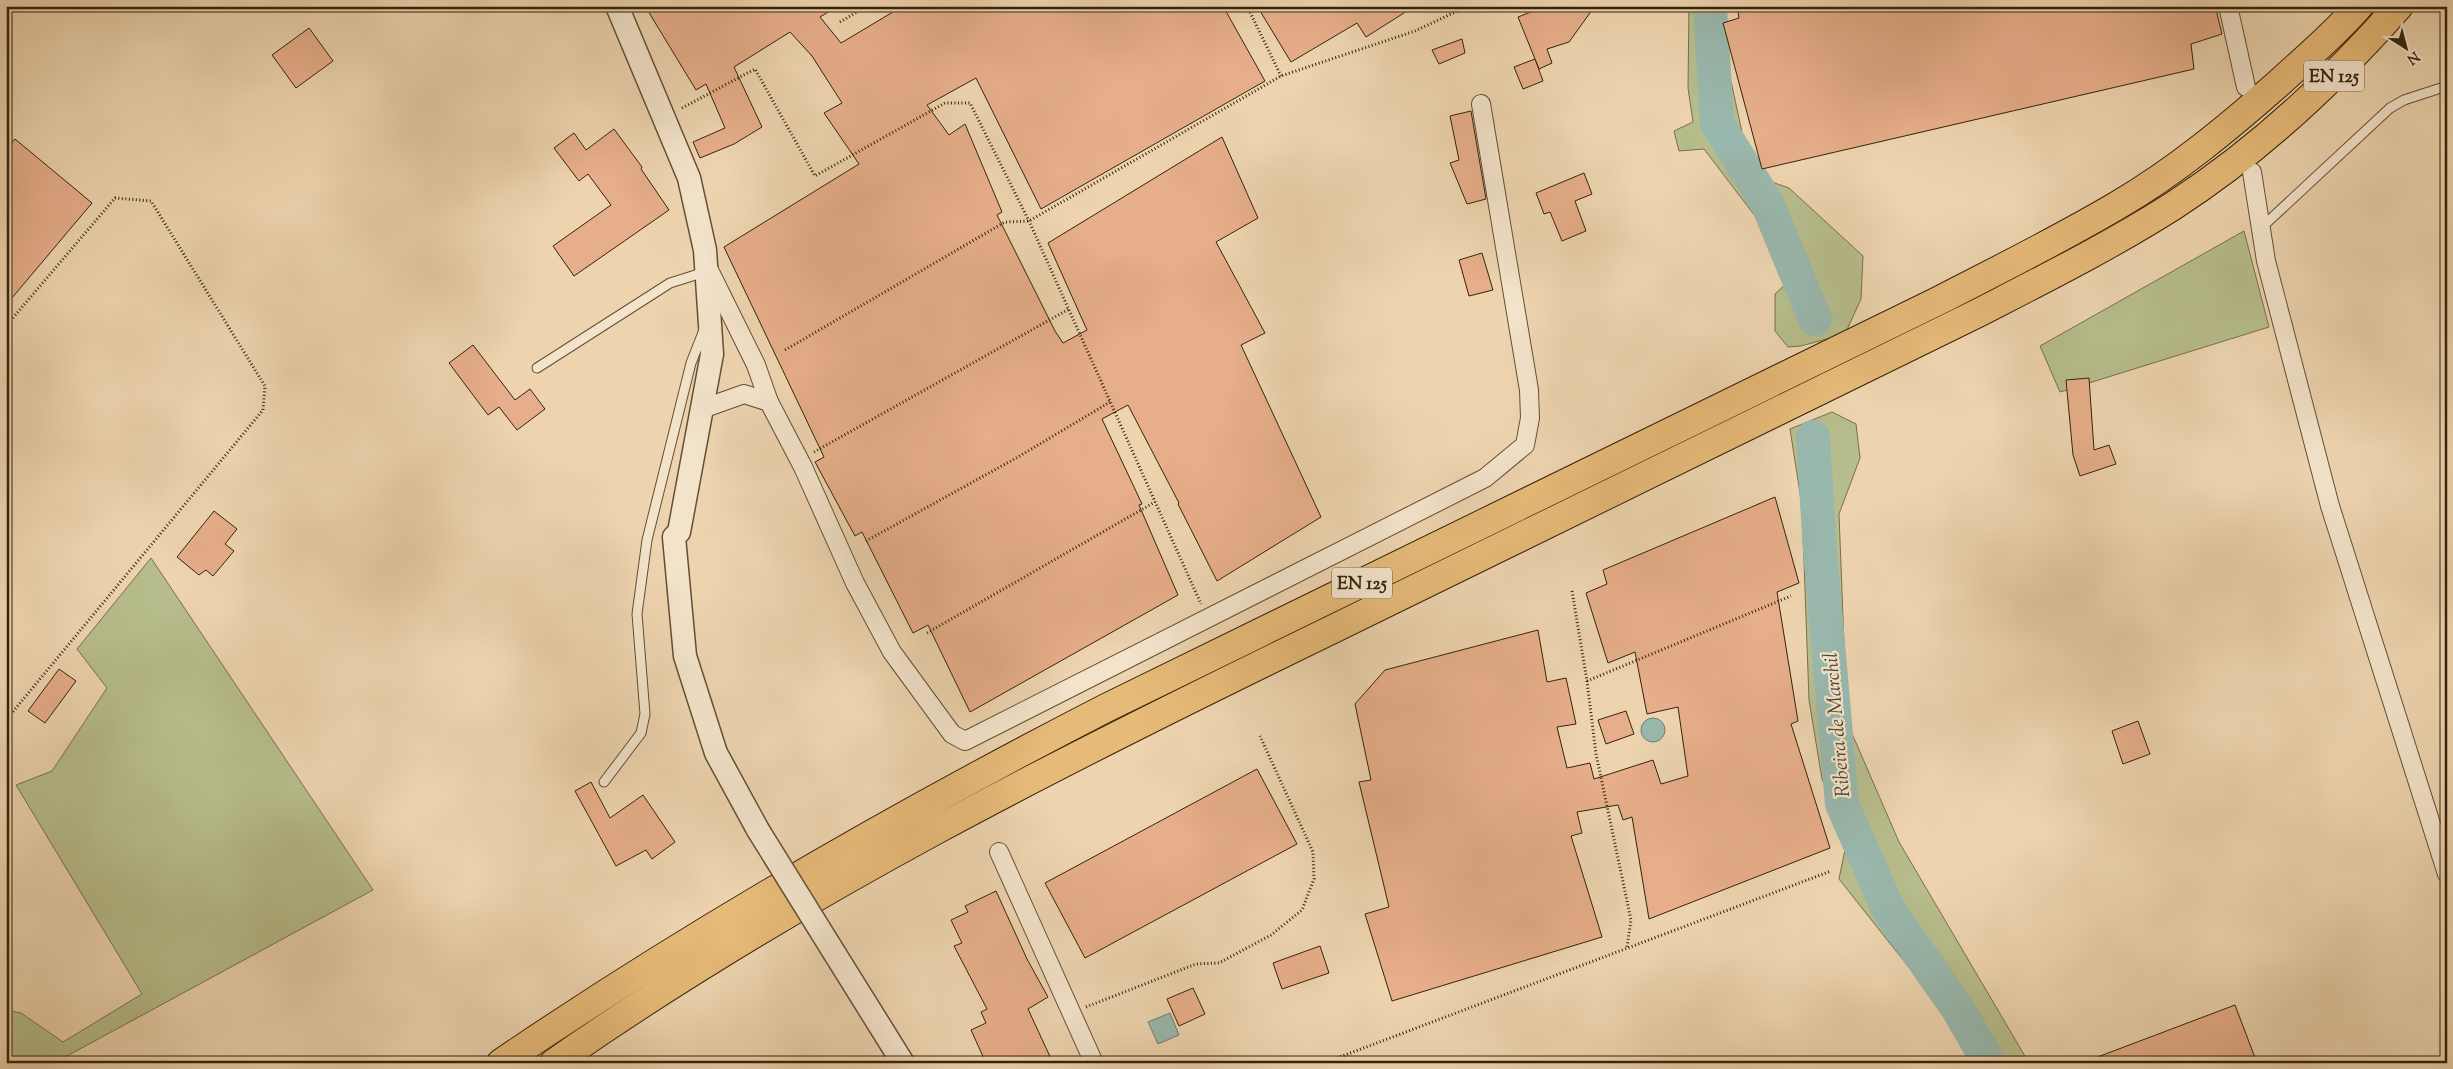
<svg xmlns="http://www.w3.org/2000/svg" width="2453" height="1069" viewBox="0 0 2453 1069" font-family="'Sorts Mill Goudy',serif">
<rect width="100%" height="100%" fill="#edd4af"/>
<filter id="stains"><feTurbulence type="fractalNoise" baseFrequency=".004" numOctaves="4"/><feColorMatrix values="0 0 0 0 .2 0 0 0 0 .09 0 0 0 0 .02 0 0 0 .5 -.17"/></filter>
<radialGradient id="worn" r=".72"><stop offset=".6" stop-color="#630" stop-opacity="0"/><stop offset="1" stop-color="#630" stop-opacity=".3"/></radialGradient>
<!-- green -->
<g fill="#b7bd8c" stroke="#76704b">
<polygon points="1689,6 1724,6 1721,35 1745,146 1760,178 1789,188 1863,256 1861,299 1845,334 1801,346 1788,347 1775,331 1775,294 1788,282 1771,237 1704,149 1679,151 1674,131 1693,122 1688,88"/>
<polygon points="2244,231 2269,327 2060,392 2040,346"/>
<polygon points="1832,412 1856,424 1860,458 1839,514 1847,722 1899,842 2029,1063 1974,1063 1934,999 1839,879 1847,840 1822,779 1809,700 1802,506 1790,429"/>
<polygon points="151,558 373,890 54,1063 6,1063 6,1010 21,1013 63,1042 142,994 16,785 52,771 107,688 77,649"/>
</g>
<!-- water -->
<g fill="#99b8ad" stroke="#717c6c">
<circle cx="1653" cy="730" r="12"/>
<polygon points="1170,1013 1179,1035 1158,1044 1148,1022"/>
</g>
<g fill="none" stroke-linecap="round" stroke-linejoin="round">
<!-- river -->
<g stroke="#99b8ad" stroke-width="34">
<polyline points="1710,6 1717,123 1768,205 1815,319"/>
<polyline points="1813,437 1820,551 1842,804 1889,911 1958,1009 1989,1063"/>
</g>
</g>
<!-- building -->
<g fill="#e6ae8a" stroke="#35230a">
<polygon points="645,6 838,6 820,17 841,43 903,6 1223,6 1265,81 1041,209 976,78 927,105 949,135 965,124 1002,212 997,215 1055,331 1063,343 1087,330 1048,243 1222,137 1258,218 1216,242 1265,333 1241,345 1321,517 1217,581 1178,504 1179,503 1128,405 1102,419 1142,504 1139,505 1178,595 970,712 928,625 913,633 862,532 855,536 815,462 824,457 724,247 859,164 824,113 842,103 812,56 790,32 734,67 762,127 734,144 700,158 693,142 725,128 706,84 696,90"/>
<polygon points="1257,6 1415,6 1366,37 1357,23 1291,62"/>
<polygon points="1546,6 1595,6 1569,42 1547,49 1552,63 1539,69 1518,17"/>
<polygon points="1737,6 2215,6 2222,34 2191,44 2194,69 1762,169 1723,23 1739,18"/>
<polygon points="309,28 333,61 296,88 272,55"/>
<polygon points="1462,39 1465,53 1439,64 1432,50"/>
<polygon points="1535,59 1543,81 1523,89 1514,67"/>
<polygon points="1471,111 1486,199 1467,204 1450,163 1459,160 1450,116"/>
<polygon points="614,129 642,167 641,169 669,210 574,276 553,246 611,205 588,174 579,181 554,148 574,133 586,150"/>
<polygon points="15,139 92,203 6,305 6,150"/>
<polygon points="1584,173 1592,194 1575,201 1586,231 1562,241 1550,212 1544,214 1536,193"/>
<polygon points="1482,253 1493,290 1469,296 1459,260"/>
<polygon points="473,345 515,400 530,389 545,409 517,430 499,407 488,415 449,363"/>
<polygon points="2089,378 2094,450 2109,445 2116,464 2080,476 2073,455 2066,380"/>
<polygon points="1775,497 1799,583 1777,592 1798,721 1791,724 1830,848 1649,919 1632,817 1623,820 1618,805 1577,812 1582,833 1571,836 1602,937 1392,1001 1365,914 1389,907 1359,782 1371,780 1355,704 1385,670 1538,630 1547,682 1566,678 1576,724 1557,727 1567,768 1590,763 1594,779 1653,760 1661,784 1688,776 1678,707 1647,714 1635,652 1608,663 1586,593 1607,584 1603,570"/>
<polygon points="214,511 237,529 225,544 234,551 213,576 206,570 199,575 177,557"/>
<polygon points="59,669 76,681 45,723 28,711"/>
<polygon points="1626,711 1634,734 1606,744 1598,720"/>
<polygon points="2138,721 2150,754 2123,764 2112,731"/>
<polygon points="1257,769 1297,844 1085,958 1045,883"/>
<polygon points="591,782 610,818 643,795 675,842 652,859 646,850 616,866 575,791"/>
<polygon points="996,891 1027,959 1048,997 1028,1009 1053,1063 986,1063 971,1030 986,1023 981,1012 987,1009 954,946 962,943 951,920 968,912 965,906"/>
<polygon points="1320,946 1329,973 1282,989 1273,963"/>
<polygon points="1193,988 1205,1014 1179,1026 1167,999"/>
<polygon points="2235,1005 2257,1063 2088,1063 2087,1061"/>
</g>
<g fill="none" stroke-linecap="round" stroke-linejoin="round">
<!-- service casing -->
<g stroke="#634f33" stroke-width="11">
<g id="service">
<polyline points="2261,228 2390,108 2404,100 2447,86"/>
<polyline points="537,368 670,283 705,272"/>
<polyline points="604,782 641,733 645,714 637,614 647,540 691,363 704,330"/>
</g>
</g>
<!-- minor casing -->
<g stroke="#634f33" stroke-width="20">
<g id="minor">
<polyline points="2228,6 2246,87"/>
<polyline points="2252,172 2266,261 2330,506 2447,874"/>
<polyline points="708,268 756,365 769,402"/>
<polyline points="702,409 744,394 769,402 803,467 855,583 892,652 952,734 965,741 1485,478 1525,445 1530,418 1529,390 1481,104"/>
<polyline points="999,852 1094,1063"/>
</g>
</g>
<!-- tertiary casing -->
<g stroke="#634f33" stroke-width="25">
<g id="tertiary">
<polyline points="617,6 689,178 705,250 712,354 679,532 674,537 685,656 716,753 758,830"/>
<polyline points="835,954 903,1063"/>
</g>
</g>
<!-- primary casing -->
<g stroke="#35230a" stroke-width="30">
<g id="primary">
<path d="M 501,1063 C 695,931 898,815 1106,708 L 1938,301 C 1998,270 2059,240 2118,205 C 2176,171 2229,127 2280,82 C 2307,57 2335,34 2359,6"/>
<path d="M 554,1063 C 797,893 1065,759 1331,630 C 1546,524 1762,419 1978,313 C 2044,279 2110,246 2173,206 C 2258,151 2332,82 2399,6"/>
</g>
</g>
<!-- path -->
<g stroke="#35230a" stroke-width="3" stroke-dasharray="1 2.5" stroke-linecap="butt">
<polyline points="1247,6 1281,76"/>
<polyline points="840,22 867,6"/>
<polyline points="682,108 755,69 815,176 945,103 970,103 1029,221 1201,604"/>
<polyline points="6,326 115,198 151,201 265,386 263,410 6,720"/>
<polyline points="785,350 1005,222 1029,221 1281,76 1415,31 1468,6"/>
<polyline points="814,452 1069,309"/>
<polyline points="866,541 1018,457 1110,402"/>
<polyline points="1572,591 1587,681 1596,754 1631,920 1627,947"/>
<polyline points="927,633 1155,502"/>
<polyline points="1587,681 1791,596"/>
<polyline points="1086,1007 1196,964 1219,963 1271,935 1302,910 1314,879 1313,852 1260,736"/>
<polyline points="1324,1063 1831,871"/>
<polyline points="1960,1063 1963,1062"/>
</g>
<!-- service -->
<use href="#service" stroke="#f3e3cb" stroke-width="9"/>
<!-- minor -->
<use href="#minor" stroke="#f3e3cb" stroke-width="18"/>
<!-- tertiary -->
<use href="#tertiary" stroke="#f3e3cb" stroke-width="22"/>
<!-- primary -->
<use href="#primary" stroke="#e6ba78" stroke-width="28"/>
<!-- tertiary-bridge casing -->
<g stroke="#634f33" stroke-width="25" stroke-linecap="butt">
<polyline id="tertiary-bridge" points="758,830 835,954"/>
</g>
<!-- tertiary-bridge -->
<use href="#tertiary-bridge" stroke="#f3e3cb" stroke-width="22"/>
</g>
<g text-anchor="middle" stroke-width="4.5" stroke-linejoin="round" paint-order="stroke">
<!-- shield labels -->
<g fill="#f3e3cb" stroke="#6e5d44" stroke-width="1">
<rect x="2304" y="60.5" width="60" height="31" rx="4"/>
<rect x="1332" y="567.5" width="60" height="31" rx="4"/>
</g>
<g font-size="18" font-weight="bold" fill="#35230a">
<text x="2334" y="82">EN 125</text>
<text x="1362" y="589">EN 125</text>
</g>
<!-- water labels -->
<g font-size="20" font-style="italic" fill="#4e4833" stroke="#f3e3cb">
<text transform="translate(1836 725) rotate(-95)" y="7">Ribeira de Marchil</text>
</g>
</g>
<!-- margin -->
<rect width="2453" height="1069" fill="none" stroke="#edd4af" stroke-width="25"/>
<rect x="8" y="8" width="2438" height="1054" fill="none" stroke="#35230a" stroke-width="2.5"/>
<rect x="12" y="12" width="2428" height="1044" fill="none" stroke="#35230a"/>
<!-- north arrow -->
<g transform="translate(2406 48) rotate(144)" stroke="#f3e3cb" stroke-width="4" paint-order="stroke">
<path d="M0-4L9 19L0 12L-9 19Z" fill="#35230a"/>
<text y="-8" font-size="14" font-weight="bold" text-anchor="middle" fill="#35230a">N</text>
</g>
<rect width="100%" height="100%" filter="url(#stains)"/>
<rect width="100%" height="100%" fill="url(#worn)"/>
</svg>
